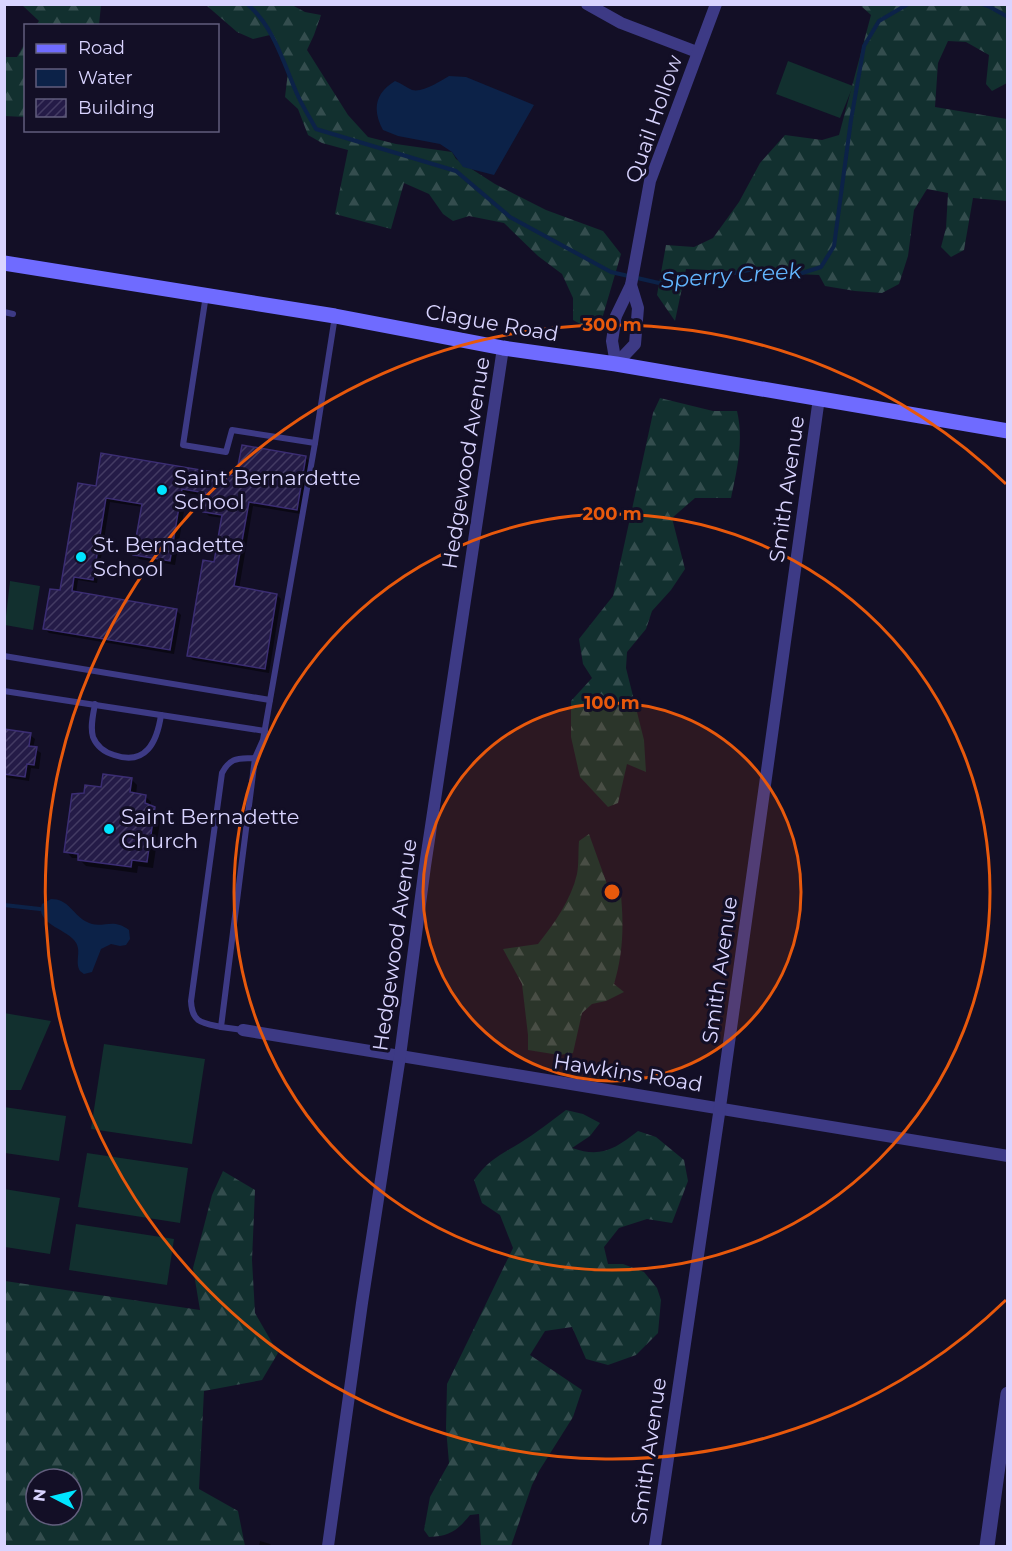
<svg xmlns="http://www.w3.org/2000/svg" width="1012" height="1551" viewBox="0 0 1012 1551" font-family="Montserrat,sans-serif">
<defs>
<pattern id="forest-firs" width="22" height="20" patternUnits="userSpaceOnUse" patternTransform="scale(1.5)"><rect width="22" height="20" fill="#12302f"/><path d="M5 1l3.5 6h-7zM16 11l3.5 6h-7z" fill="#344d4e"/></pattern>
<pattern id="building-hatch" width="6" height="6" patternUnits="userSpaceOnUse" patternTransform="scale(1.5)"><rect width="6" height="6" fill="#241b47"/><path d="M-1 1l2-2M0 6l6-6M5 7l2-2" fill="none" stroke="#433b63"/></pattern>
</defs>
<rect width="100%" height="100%" fill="#130f26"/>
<!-- forest -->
<g fill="url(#forest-firs)" fill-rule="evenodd">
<polygon points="22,5 101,5 99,25 36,25 39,21"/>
<polygon points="206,5 292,5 305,12 321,15 314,35 307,50 348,115 368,137 396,144 452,152 456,159 495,184 546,210 603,231 621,254 602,319 584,326 573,320 573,298 562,274 538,256 504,223 469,216 453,221 443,214 429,194 404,183 391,229 335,214 348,150 322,143 308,135 298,109 285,97 288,72 270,35 253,39 237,32"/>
<polygon points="860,5 1007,5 1007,83 992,91 986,84 989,55 966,42 948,41 938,63 935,107 1007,119 1007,201 973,198 964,250 951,257 941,247 946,228 948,193 927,189 914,210 908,256 899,284 882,293 855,291 825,286 819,275 686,269 675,321 657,295 666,245 694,247 713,238 739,202 760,163 785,135 822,140 839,135 871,15"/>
<polygon points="25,43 24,117 5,116 5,57 17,57"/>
<path d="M 660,398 L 713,411 L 737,411 C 744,440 737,470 731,498 L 695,498 L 672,518 L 685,569 L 671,590 L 652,611 L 646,629 L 627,652 L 626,668 L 644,740 L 646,772 L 627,764 L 618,803 L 608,807 L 580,777 L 571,737 L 571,701 L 592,678 L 583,664 L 579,639 L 613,596 L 653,413 Z"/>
<path d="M 589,834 L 607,884 L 620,886 C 624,920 624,951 614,984 L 624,992 L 606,1001 L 592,1004 L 582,1013 L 573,1053 L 559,1055 L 528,1050 L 528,1035 L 522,984 L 503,949 L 538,944 C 554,924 571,900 577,874 C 579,864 578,852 579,841 Z"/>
<path d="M 566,1110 L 583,1114 L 600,1123 L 590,1136 L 572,1148 C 601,1158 615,1149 638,1131 L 656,1137 L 684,1160 L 688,1181 L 672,1223 L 647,1219 L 619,1228 L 604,1247 L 608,1264 L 623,1264 L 644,1272 L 657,1288 L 661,1300 L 658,1333 L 636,1355 L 608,1365 L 586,1359 L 572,1327 L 545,1331 L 530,1355 L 582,1390 L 573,1417 L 539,1471 L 532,1485 L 511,1546 L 481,1546 L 479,1514 L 470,1515 C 457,1531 450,1536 429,1537 L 424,1530 L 430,1497 L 449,1463 L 446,1428 L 447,1384 L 513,1248 L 500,1215 L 482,1203 L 474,1180 C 488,1160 500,1155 520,1143 C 536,1133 551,1121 566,1110 Z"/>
<path d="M 223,1171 L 255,1190 L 252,1260 L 255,1313 L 278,1353 L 262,1380 L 204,1391 L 199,1489 L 238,1511 L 245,1546 L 5,1546 L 5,1281 L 200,1310 L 193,1268 L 212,1195 ZM 36,1479 L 72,1479 L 72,1515 L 36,1515 Z"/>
</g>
<!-- pitch -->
<g fill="#12302f">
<polygon points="788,61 853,86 840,118 776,94"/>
<polygon points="10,581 40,586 33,630 5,625"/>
<polygon points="4,1013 51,1021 21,1090 5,1090"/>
<polygon points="104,1044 205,1059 192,1144 91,1129"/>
<polygon points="4,1107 66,1116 59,1161 5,1153"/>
<polygon points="87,1153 188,1168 180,1223 78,1207"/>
<polygon points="4,1189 60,1198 50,1254 5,1247"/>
<polygon points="76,1224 174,1239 167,1285 69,1270"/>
</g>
<!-- water -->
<g fill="#0c2248">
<path d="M 449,76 L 466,77 L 534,105 L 494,175 L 463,167 L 452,152 L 440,144 L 398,136 L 383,130 C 372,110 375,93 395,81 C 401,83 407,88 412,90 C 423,93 440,81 449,76 Z"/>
<path d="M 51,899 C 68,899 72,913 85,921 C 102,931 111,916 129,930 L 130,939 L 126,945 L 120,946 L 111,944 L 101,949 L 92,972 L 84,974 L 80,971 C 74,961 83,950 74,940 C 65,929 35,923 42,904 Z"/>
</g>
<!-- shadow -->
<g fill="#0007">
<polygon points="305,457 310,462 301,514 253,506 239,589 277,595 281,599 269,673 193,660 188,656 216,564 223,518 209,516 204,511 207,496 187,493 175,565 139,559 135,554 143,507 110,502 97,583 78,580 76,593 176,610 181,615 174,654 49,633 45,629 62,592 97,488 237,478"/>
<polygon points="4,731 30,735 35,739 33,748 41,753 39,769 31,768 29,781 4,777"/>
<polygon points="131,779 137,785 136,795 145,796 151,802 151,807 161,815 153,868 138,866 137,873 86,866 78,858 72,858 66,851 102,789"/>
<polygon points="260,1541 270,1544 272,1546 259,1546"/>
</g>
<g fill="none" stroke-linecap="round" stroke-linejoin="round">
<!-- stream -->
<g stroke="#0c2248" stroke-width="4">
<path d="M 247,4 C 274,26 284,65 298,96 C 303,107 310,118 316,129 L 456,171 L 510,217 L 611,272 L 659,283 L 705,279 L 754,269 L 799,274 L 821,267 L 834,246 L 851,120 L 864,46 L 879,21 L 908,4"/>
<polyline points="982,4 990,7 1008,17"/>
<polyline points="4,905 40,909"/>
</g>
</g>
<!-- building -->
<g fill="url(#building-hatch)" stroke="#3b2d73" stroke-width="1.5">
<polygon points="242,445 306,456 297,510 249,502 234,586 277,594 265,669 187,656 203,560 214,562 222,515 203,512 206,493 182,489 170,561 133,555 142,504 106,498 93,580 74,577 72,591 177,609 170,650 43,629 50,589 60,590 78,483 96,486 101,453 236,476"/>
<polygon points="4,729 31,733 29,746 37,747 34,765 27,764 25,777 4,774"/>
<polygon points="103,774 132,778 130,792 146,795 145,803 155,807 147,862 132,860 131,867 78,860 78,854 64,852 72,794 84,793 85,785 101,787"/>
</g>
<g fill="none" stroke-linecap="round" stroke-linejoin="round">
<!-- service -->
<g stroke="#3d3a85" stroke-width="6">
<polyline points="206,295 183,445 226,452 232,430 315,443"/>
<polyline points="4,312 13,314"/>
<polyline points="4,656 270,700"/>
<polyline points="4,691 265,731"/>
<path d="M 95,704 C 93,715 90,727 93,737 C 97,747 104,752 114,755 C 146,766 157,742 161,715"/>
<path d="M 221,1027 C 202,1023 192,1023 191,1001 L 222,773 C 231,756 239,759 255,758"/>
<polyline points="243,1030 221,1027 255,758 263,740 315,443 335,316"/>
</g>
<!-- minor -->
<g stroke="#3d3a85" stroke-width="12">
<polyline points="587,4 621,23 697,52"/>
<polyline points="616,364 612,341 616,316 631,285 650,181 716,4"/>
<polyline points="616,364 635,344 638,308 631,285"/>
<polyline points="243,1030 1008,1156"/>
<polyline points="328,1546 362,1303 400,1056 425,866 503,348"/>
<polyline points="655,1546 720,1107 819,398"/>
</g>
<!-- tertiary -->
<polyline stroke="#3d3a85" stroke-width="15" points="987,1546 1008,1394"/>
<!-- secondary -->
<polyline stroke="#6f6bff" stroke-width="15" points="4,263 335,316 503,348 616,364 1008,431"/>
</g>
<!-- distance rings -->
<circle cx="612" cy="892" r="189" fill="#e8590c" fill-opacity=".12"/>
<g fill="none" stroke="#e8590c" stroke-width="3">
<circle cx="612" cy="892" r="189"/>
<circle cx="612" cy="892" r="378"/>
<path d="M1006 1300A567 567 0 1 1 1006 484"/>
</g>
<!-- markers -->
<g fill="#00e5ff" stroke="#130f26" stroke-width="2">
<circle cx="162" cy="490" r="6"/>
<circle cx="81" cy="557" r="6"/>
<circle cx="109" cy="829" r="6"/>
</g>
<g text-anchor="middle" stroke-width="6" stroke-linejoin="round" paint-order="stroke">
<!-- street labels -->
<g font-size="21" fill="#d9d4ff" stroke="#130f26">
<text transform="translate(654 119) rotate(-71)" y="7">Quail Hollow</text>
<text transform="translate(492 323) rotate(10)" y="7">Clague Road</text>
<text transform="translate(466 463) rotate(-81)" y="7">Hedgewood Avenue</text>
<text transform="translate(787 489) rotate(-82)" y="7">Smith Avenue</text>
<text transform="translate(395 945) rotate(-82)" y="7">Hedgewood Avenue</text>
<text transform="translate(720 970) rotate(-82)" y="7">Smith Avenue</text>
<text transform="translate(628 1073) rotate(9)" y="7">Hawkins Road</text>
<text transform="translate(649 1451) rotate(-82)" y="7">Smith Avenue</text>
</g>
<!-- poi labels -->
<g font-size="21" fill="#d9d4ff" stroke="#130f26" text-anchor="start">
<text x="174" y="485">Saint Bernardette<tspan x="174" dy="24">School</tspan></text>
<text x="93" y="552">St. Bernadette<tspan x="93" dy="24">School</tspan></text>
<text x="121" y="824">Saint Bernadette<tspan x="121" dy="24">Church</tspan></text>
</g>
<!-- water labels -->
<g font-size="22" font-style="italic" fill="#62b6ff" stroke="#130f26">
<text transform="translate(731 275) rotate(-4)" y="8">Sperry Creek</text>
</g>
</g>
<circle cx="612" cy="892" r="9" fill="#e8590c" stroke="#130f26" stroke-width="3"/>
<g font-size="18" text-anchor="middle" font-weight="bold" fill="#e8590c" stroke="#130f26" stroke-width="6" stroke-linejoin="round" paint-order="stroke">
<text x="612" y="331">300 m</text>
<text x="612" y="520">200 m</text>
<text x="612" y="709">100 m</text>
</g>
<!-- border -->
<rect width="1012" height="1551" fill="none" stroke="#d9d4ff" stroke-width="12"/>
<!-- legend -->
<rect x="24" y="24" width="195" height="108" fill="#130f26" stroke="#625e7d" stroke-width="1.5"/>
<rect x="36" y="44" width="30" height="9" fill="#6f6bff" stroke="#625e7d" stroke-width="1.5"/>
<text x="78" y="54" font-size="18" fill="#d9d4ff">Road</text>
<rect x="36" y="69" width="30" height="18" fill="#0c2248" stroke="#625e7d" stroke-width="1.5"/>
<text x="78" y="84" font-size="18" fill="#d9d4ff">Water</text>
<rect x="36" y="99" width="30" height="18" fill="url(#building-hatch)" stroke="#625e7d" stroke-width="1.5"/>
<text x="78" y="114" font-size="18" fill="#d9d4ff">Building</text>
<!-- north arrow -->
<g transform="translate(54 1497) rotate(277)"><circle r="28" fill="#130f26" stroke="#625e7d" stroke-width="1.5"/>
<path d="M0-4.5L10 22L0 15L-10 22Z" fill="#00e5ff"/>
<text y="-9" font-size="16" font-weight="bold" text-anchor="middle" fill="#d9d4ff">N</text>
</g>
</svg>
